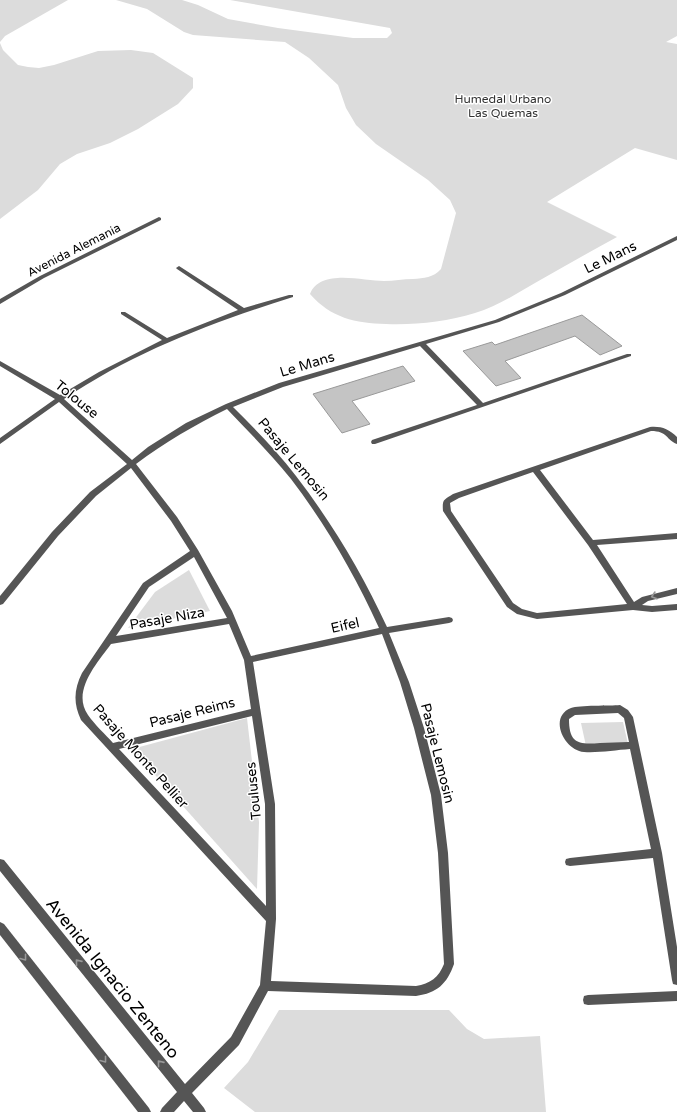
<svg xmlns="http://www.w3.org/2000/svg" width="677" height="1112" viewBox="0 0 677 1112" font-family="'Varela Round',sans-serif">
<rect width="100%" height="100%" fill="#fff"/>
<!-- green -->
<g fill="#dcdcdc">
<polygon points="0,0 68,0 5,36 0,42"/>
<path d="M 116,0 L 182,0 L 198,5 L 228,19 L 278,28 L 353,38 L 387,38 L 392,33 L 390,28 L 230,0 L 677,0 L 677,36 L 666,42 L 677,44 L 677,160 L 635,148 L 547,202 L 617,237 C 589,252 562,268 535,283 C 516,294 496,307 475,313 C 446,322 416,325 386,324 C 355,323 331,318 310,294 C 320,268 363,281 384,281 C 394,281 403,279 413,279 C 424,278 433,278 441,269 L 456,213 L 450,200 L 428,180 L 376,144 L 356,125 L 346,108 L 338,85 L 309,58 L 285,42 L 193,35 L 184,32 L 147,9 Z"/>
<polygon points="0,43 3,50 18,65 28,67 39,68 54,65 98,51 131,50 153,53 193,78 193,88 178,104 138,129 110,143 77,154 60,164 38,190 0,219"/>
<polygon points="189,570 210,611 128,628 155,592"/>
<polygon points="247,718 259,822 257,889 132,749"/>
<polygon points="623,722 628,744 586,746 581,723"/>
<polygon points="279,1010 449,1010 467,1029 484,1039 540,1036 546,1112 255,1112 224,1088 248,1062"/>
</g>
<!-- building -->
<g fill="#c4c4c4" stroke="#999">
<polygon points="582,315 622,346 600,355 575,336 505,361 521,378 496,386 463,351 492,342 495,345"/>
<polygon points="403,366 415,381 352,401 370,424 342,433 313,394"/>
</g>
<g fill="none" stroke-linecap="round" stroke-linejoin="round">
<!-- street -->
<g fill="#555" fill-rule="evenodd">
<polygon points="159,217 161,218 161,220 44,278 0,304 0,299 40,276"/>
<path d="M 677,236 L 677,240 L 565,295 L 499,322 L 426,344 L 483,403 L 627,354 L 631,354 L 631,356 L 375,444 L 372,444 L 371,442 L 372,440 L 477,405 L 420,346 L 283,387 L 233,407 C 255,429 277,451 296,476 C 332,523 362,573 387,627 L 449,617 L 452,618 L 453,620 L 452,622 L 449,623 L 389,633 L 409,682 L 424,728 L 441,795 L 448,853 L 454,964 C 447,984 437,993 416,996 L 268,991 L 239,1045 L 192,1093 L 204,1108 L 206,1112 L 193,1112 L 184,1101 L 174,1112 L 160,1112 L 162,1108 L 177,1092 L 0,871 L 0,859 L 4,860 L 185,1084 L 231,1037 L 260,985 L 266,921 L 81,720 C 73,703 74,689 82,673 L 143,583 L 190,551 L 171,521 L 131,468 L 96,496 L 58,536 L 3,604 L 0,605 L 0,596 L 52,532 L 90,492 L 127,464 L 59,402 L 0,444 L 0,438 L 55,399 L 0,366 L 0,361 L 60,395 L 99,372 L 162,340 L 121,314 L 121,312 L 125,312 L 167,338 L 238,310 L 177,269 L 176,268 L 179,266 L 244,308 L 289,295 L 293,295 L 293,297 C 213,322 134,352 64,399 L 132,460 L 148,447 L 186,423 L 226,404 L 279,383 L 495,320 L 561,293 ZM 227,409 C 249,432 271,454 291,479 C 326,525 355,575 379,628 L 251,656 L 232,611 L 198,550 L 177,517 L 136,464 C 165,442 195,425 227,409 ZM 194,557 L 227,618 L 116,636 L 149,587 ZM 229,624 L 244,660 L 251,709 L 113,743 C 105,734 95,725 88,715 C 71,691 98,662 111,644 ZM 382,634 L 400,682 L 414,728 L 431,795 L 438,853 L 444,964 C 439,977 430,984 416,986 L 271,981 L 276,919 L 275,804 L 253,662 ZM 252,716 L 265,804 L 266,906 L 119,749 Z"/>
<path d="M 650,427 C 661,426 669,429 677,437 L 677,444 C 666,440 668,431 651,431 L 540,470 L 593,540 L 677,533 L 677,539 L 597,545 L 634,602 L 642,597 L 677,588 L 677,594 L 648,601 L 642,605 L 652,606 L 677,604 L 677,610 L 652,612 L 633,610 L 537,619 L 517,614 L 507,607 L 443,511 C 442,499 444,500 453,494 ZM 533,472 L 588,545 L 627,604 L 537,613 L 522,609 L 513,603 L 451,511 L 450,503 L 459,498 Z"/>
<path d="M 620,705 L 628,710 L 633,717 L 662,853 L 677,947 L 677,985 L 673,984 L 672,980 L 653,858 L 570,866 L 566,865 L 565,862 L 566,859 L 570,858 L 651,849 L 630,749 C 616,750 598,753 584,752 C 564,750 548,717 571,708 C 579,705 610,706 620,705 ZM 618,713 L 624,718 L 629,742 C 619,742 609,743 600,743 C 578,745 569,743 569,719 L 575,715 Z"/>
<polygon points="0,922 4,924 149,1108 151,1112 138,1112 0,935"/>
<polygon points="677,991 677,1001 588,1005 584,1004 583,1000 584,996 588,995"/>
</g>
</g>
<!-- one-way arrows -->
<defs><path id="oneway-chevron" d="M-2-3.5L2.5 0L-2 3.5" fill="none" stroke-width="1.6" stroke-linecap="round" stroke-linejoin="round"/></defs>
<g stroke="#999">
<use href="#oneway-chevron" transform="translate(654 596) rotate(164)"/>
<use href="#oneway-chevron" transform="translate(24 958) rotate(52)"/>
<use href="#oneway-chevron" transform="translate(78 962) rotate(-129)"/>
<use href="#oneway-chevron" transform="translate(104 1060) rotate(52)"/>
<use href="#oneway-chevron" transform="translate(160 1063) rotate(-129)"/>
</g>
<g text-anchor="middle" stroke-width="3" stroke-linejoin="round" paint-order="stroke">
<!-- far-park labels -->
<g font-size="12" fill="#333" stroke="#fff">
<text x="503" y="103">Humedal Urbano<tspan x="503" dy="14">Las Quemas</tspan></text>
</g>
<!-- far-street labels -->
<g font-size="12" fill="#000" stroke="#fff">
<text transform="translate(74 250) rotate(-27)" y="4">Avenida Alemania</text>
</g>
<!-- street labels -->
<g font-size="14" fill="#000" stroke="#fff">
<text transform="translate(610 257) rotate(-26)" y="5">Le Mans</text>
<text transform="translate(307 364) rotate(-17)" y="5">Le Mans</text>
<text transform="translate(77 399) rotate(39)" y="5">Tolouse</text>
<text transform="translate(294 459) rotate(50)" y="5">Pasaje Lemosin</text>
<text transform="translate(167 618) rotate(-10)" y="5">Pasaje Niza</text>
<text transform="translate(345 625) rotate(-13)" y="5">Eifel</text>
<text transform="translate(192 712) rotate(-14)" y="5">Pasaje Reims</text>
<text transform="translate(438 753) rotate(76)" y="5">Pasaje Lemosin</text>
<text transform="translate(141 756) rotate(48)" y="5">Pasaje Monte Pellier</text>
<text transform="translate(253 791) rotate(-96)" y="5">Touluses</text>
</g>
<!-- near-street labels -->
<g font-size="17" fill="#000" stroke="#fff">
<text transform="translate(113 978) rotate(51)" y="6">Avenida Ignacio Zenteno</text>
</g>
</g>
</svg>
